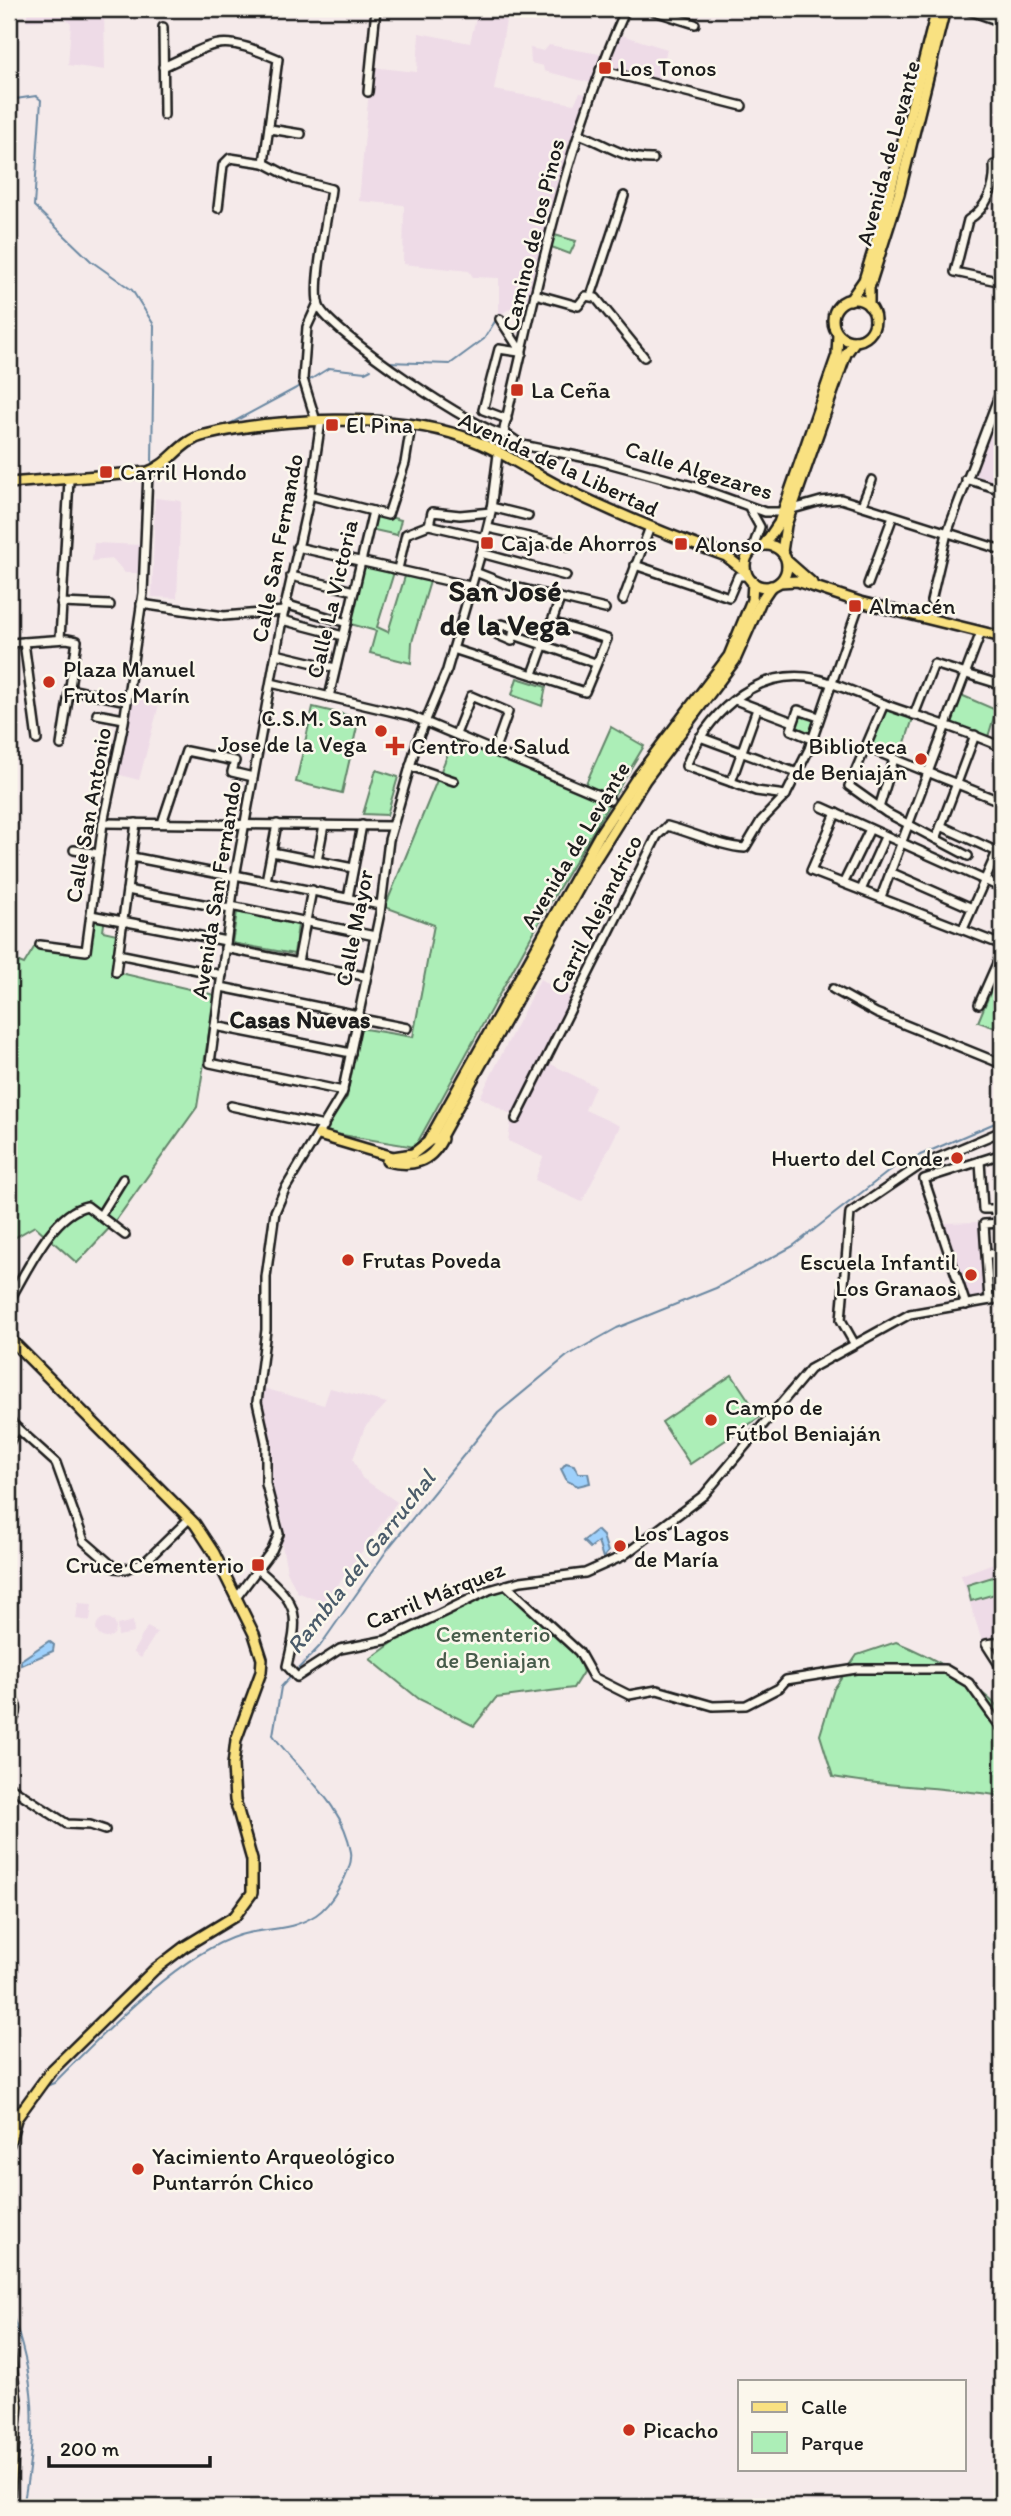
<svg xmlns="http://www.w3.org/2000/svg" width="1011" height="2516" viewBox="0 0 1011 2516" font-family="Itim,sans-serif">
<rect width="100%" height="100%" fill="#f5eaea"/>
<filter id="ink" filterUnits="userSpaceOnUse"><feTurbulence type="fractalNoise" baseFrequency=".0143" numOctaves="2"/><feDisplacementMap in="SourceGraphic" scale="14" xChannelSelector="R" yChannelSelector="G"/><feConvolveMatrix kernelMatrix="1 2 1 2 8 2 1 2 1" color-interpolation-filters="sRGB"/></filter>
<g filter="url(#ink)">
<!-- built -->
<g fill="#eedbe7">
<polygon points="28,9 104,9 105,70 68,65 71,24 66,19 26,21"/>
<polygon points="478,9 508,9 494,90 574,104 580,93 588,94 591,83 544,71 543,66 531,63 530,48 544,51 549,45 605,55 615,33 667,49 658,85 600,71 533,303 523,301 499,315 499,278 473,277 469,271 403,264 404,205 359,201 371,67 417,72 419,33 470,43"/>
<polygon points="1000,395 1002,396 1002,490 966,479"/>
<polygon points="155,498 181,501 177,598 152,597"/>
<polygon points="94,543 142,545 141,573 125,573 113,559 92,561"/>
<polygon points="128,694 160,701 139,780 113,773"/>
<polygon points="540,979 573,999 549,1063 595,1086 585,1110 620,1126 582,1202 535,1180 543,1157 508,1141 512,1115 480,1097"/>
<polygon points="980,1222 986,1298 966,1300 941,1223"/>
<polygon points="263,1388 324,1405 330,1388 387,1403 365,1427 353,1459 362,1478 397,1502 325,1603 297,1592 287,1571 281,1540 283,1522 268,1480 270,1437 261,1404"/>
<polygon points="1002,1560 1002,1639 982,1641 961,1575"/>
<polygon points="78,1603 92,1604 90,1621 76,1619"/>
<circle cx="106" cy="1628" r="10"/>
<polygon points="133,1621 134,1633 118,1636 117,1625"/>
<polygon points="147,1627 157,1632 141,1658 133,1652"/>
</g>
<!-- green -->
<g fill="#aceeb7" stroke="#64856a" stroke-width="2">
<polygon points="551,234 576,241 570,254 549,246"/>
<polygon points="374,513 401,520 397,535 370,529"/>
<polygon points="363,562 395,569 377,627 388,632 406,573 431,578 412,642 411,663 370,653 376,631 347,623"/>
<polygon points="517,678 546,687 542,706 512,695"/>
<polygon points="961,695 996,710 988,737 951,723"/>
<polygon points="884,704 914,715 900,758 869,746"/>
<polygon points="313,707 359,718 342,793 296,782"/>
<polygon points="796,713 815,715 808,738 795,734"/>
<polygon points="611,727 644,746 547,908 415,1147 324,1132 347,1097 359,1028 413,1037 434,925 385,907 456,734 584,788"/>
<polygon points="376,770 398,777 387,815 363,814"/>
<polygon points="237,912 298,925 294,954 232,943"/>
<polygon points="91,915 105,917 103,931 121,935 116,972 215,995 197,1107 114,1223 77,1263 35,1226 9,1241 9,958 24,964 35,946 86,951"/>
<polygon points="1002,964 1002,1030 978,1022"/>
<polygon points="732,1375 760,1417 690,1464 662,1422"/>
<polygon points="1002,1574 1002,1592 971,1601 967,1585"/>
<polygon points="504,1588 576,1651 583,1672 573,1688 496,1698 474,1726 419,1699 370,1659 409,1631"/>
<path d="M 896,1642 C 939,1659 968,1679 1002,1710 L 1002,1796 C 946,1787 889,1787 833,1777 L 820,1735 L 834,1689 L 857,1655 Z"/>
</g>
<!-- water -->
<g fill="#9ed0fb" stroke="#6a88a2" stroke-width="2">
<polygon points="566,1463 574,1465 578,1473 588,1473 590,1483 578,1486 567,1481 561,1469"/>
<polygon points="597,1530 603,1536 608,1552 603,1558 598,1542 590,1548 583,1541"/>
<polygon points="49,1641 54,1645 53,1651 21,1665 21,1660"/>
</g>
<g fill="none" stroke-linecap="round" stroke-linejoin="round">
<!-- stream -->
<g stroke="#6a88a2" stroke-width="2">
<polyline points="9,10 10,9"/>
<polyline points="9,100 36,96 41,100 34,206 91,261 132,290 154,325 152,464"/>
<polyline points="387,362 450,364 484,339 499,315"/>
<polyline points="308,381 329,368 365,372 371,369"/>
<polyline points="201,430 226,426 300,386"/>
<polyline points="295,1672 320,1646 390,1546 498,1413 567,1356 617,1328 716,1288 793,1246 897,1165 1002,1120"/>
<path d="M 44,2087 L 54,2083 C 100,2037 178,1954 240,1935 C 268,1927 289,1932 316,1915 C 330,1906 354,1869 351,1852 C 343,1803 300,1773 273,1735 L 281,1687 L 291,1676"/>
<polyline points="9,2116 27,2097"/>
<path d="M 9,2305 C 37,2383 38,2426 23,2507"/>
</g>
<!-- minor casing -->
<g stroke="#1c1c1c" stroke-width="12">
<g id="minor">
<polyline points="648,9 695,24"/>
<polyline points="965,9 1002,22"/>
<polyline points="163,27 164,115"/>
<path d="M 163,67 C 220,41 218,34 278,59 L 264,163"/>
<polyline points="600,70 742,106"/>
<polyline points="368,92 376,9"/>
<polyline points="270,129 301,134"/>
<path d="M 579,134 C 604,143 625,160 653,159"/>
<path d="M 994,165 C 996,187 987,208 968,220 L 955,272 L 1002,282"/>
<path d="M 218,208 L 223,165 L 230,158 L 264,163 L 294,179 L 331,189 C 328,215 312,285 319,306 C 326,329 486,439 506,434"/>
<polyline points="535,294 578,306 586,296 596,298 644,357"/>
<polyline points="591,296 624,196"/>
<polyline points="500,319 522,353"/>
<polyline points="507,419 483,410 499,349 519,352"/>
<polyline points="316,421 303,379 307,327 318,303"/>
<polyline points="321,421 310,495 282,620 235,877 210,1063 343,1091"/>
<polyline points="506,434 522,445 597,460 696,487 765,512 782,512 821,501 841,499 1002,550"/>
<path d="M 506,434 L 504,429 C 537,285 566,143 626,9"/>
<polyline points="966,479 1002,490"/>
<polyline points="310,495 388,515 405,463 411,426"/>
<polyline points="862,505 872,480"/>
<polyline points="491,507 528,516"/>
<polyline points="750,509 760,527 752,550"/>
<polyline points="429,525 432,512 460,515 491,512"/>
<polyline points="488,528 569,546"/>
<polyline points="297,547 470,586"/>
<polyline points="481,553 566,576"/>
<polyline points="635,565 729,597 738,576 748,576"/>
<polyline points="398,569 406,534 429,525 485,538"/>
<polyline points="475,572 511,586 605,609"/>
<polyline points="291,576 354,591"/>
<polyline points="868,584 893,516"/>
<polyline points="623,600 650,527"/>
<polyline points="931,601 947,533 998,398"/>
<polyline points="61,603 110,605"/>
<polyline points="141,604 224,616 284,611"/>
<polyline points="285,604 347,623"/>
<polyline points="282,620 343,636"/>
<polygon points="502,624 514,628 512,641 498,635"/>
<polyline points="514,635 595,663"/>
<polyline points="60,639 69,480"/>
<polyline points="24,642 37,740"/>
<polyline points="9,643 67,639 77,641 61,745"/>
<polyline points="453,649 585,692 607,639 551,622"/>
<polyline points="276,654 335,668"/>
<polyline points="533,674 560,599"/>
<polyline points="271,683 411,716 610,800"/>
<polyline points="69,689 127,701"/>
<polyline points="329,697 373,511"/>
<polyline points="735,700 793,722"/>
<polyline points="884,704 849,786 887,813 968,856"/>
<polyline points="97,714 124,719"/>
<polyline points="914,715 934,664 1002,685"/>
<polyline points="456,734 471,696 508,712 494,751"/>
<polyline points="700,737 797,773"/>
<polyline points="812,739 791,730 798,710 819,717"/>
<polyline points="865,747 1002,802"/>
<polyline points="410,766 454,781"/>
<polyline points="731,782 757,709"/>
<path d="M 786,795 L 756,791 L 686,766 C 705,718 751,671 806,677 C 828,679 870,699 892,707 C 929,720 966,731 1002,747"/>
<polyline points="822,807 1002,888"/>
<polyline points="879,808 894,759"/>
<polyline points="836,813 811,871 1002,945"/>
<polyline points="103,823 393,826"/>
<polyline points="162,823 186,751 235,761 232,772 253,777"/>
<polyline points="941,826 1002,854"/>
<polyline points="936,839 975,735"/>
<polyline points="74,850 99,854"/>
<polyline points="272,852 353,868"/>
<polyline points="132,857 235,877"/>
<polyline points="317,861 324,825"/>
<polyline points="890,872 972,908"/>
<polyline points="235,875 380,905"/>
<polyline points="266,881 277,824"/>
<polyline points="844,882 870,829"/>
<polyline points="862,888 885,837"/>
<polyline points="127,890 230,909"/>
<polyline points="881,897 981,632"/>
<polyline points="348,898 362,825"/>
<polyline points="231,906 375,936"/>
<polyline points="91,915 226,941"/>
<polyline points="963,929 1002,841"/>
<polyline points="40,945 86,951 103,823 124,722 143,593 148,472"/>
<polyline points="225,948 364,976"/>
<polyline points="118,954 222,975"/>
<polyline points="298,962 312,890"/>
<polyline points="116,972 136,823"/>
<polyline points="221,987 358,1015"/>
<polyline points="833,989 876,1013 1002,1064"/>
<polyline points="979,1004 1002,952"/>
<polyline points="357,1018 407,1028"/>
<polyline points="215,1026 351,1053"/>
<polyline points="231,1106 324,1126"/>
<path d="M 516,1119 L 657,836 L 667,826 C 691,832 722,847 745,848 L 761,821 L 786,795 L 809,749 L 860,602"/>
<polyline points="980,1161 983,1209 1002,1209"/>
<polyline points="100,1216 123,1179"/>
<polyline points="987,1254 1002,1253"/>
<polyline points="989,1300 984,1224 1002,1223"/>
<path d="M 9,1301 C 26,1273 52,1213 87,1206 L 125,1235"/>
<polyline points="966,1305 924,1179 1002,1154"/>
<polyline points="854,1343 841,1320 850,1213 919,1166 1002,1131"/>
<polyline points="9,1417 16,1431 9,1443"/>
<polyline points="15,1426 56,1463 84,1541 115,1568 126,1569 146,1561 190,1518"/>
<path d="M 259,1570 C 301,1606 299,1615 287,1666 L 297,1677 L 340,1649 L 386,1640 L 489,1590 L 521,1581 L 585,1573 L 623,1556 L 704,1495 L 810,1369 L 910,1314 L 1002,1298"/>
<polyline points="506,1585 579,1652 593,1677 629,1695 657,1690 713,1706 746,1705 779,1688 786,1680 856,1669 945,1669 969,1683 1002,1729"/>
<polyline points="236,1598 272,1550 279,1534 266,1484 266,1442 257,1402 266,1330 266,1277 275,1212 285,1189 342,1094 380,913 389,840 418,739 447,670 481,553 490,517 498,454"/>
<polyline points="1002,1642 986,1644 1002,1669"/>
<path d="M 9,1696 C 20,1706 18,1715 9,1725"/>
<polyline points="9,1786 67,1824 90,1825 105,1830"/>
</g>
</g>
<!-- major casing -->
<g stroke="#1c1c1c" stroke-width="14">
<g id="major">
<circle cx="854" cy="320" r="21"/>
<polyline points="850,300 864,280 883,219 937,9"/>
<polyline points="869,306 869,288 899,194 945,9"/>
<path d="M 9,483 L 148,472 C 170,465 180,440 205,435 C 275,418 395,412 464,437 C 497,448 528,470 559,486 C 613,512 669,536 726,556 L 746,572"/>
<polyline points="764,545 779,523 837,355 838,334"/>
<circle cx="766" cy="566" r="21"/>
<polyline points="782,552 786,525 846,354 855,341"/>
<polyline points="787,561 812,583"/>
<polyline points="780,582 797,581 860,602 1002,637"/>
<polyline points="319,1135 393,1157 413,1154 428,1142 601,832 638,776 729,656 752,600 753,582"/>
<polyline points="433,1135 434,1140 439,1140 591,866 645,780 735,660 761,601 771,586"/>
<path d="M 387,1161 C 412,1167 430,1163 442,1139"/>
<polyline points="9,1338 195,1524 214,1553 254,1634 262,1659 261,1672 236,1740 233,1765 235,1800 252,1860 252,1893 235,1916 184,1947 154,1970 51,2071 16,2119 9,2144"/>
<polyline points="9,2353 17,2406 9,2499"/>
</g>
</g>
<!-- minor -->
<use href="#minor" stroke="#fbf7ec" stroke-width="7"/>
<!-- major -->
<use href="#major" stroke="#f9e181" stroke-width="9"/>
</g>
</g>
<!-- markers -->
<g fill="#c8321e" stroke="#fbf7ec" stroke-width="2.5">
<rect x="598" y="61" width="14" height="14" rx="3.5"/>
<rect x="510" y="383" width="14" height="14" rx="3.5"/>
<rect x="325" y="418" width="14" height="14" rx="3.5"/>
<rect x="99" y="465" width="14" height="14" rx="3.5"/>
<rect x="480" y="536" width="14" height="14" rx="3.5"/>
<rect x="674" y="537" width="14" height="14" rx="3.5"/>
<rect x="848" y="599" width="14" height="14" rx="3.5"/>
<circle cx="49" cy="682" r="7"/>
<circle cx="381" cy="731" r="7"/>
<path d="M391.5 735.5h7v7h7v7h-7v7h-7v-7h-7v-7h7z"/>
<circle cx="921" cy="759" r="7"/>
<circle cx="957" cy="1158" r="7"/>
<circle cx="348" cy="1260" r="7"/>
<circle cx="971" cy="1275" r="7"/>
<circle cx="711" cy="1420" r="7"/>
<circle cx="620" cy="1546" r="7"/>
<rect x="251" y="1558" width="14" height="14" rx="3.5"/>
<circle cx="138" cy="2169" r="7"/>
<circle cx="629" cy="2430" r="7"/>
</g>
<g text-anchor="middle" stroke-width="5" stroke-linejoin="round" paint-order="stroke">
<!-- poi labels -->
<g font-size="23" fill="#1c1c1c" stroke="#fbf7ec" text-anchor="start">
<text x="619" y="76">Los Tonos</text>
<text x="531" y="398">La Ceña</text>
<text x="346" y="433">El Pina</text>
<text x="120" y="480">Carril Hondo</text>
<text x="501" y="551">Caja de Ahorros</text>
<text x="695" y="552">Alonso</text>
<text x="869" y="614">Almacén</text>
<text x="63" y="677">Plaza Manuel<tspan x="63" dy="26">Frutos Marín</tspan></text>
<text x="367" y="726" text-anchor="end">C.S.M. San<tspan x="367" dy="26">Jose de la Vega</tspan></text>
<text x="411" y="754">Centro de Salud</text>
<text x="907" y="754" text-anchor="end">Biblioteca<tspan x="907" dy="26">de Beniaján</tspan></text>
<text x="943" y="1166" text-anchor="end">Huerto del Conde</text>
<text x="362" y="1268">Frutas Poveda</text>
<text x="957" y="1270" text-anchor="end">Escuela Infantil<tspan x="957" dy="26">Los Granaos</tspan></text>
<text x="725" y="1415">Campo de<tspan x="725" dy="26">Fútbol Beniaján</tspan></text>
<text x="634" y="1541">Los Lagos<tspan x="634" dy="26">de María</tspan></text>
<text x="244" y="1573" text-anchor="end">Cruce Cementerio</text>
<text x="152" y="2164">Yacimiento Arqueológico<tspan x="152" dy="26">Puntarrón Chico</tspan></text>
<text x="643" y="2438">Picacho</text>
</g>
<!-- street labels -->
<g font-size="23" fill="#1c1c1c" stroke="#fbf7ec">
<text transform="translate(888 153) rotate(-75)" y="8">Avenida de Levante</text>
<text transform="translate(533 235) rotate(-76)" y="8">Camino de los Pinos</text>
<text transform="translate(559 464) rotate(25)" y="8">Avenida de la Libertad</text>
<text transform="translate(699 470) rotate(17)" y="8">Calle Algezares</text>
<text transform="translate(277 548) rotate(-79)" y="8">Calle San Fernando</text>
<text transform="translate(332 599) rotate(-77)" y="8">Calle La Victoria</text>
<text transform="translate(88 815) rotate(-80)" y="8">Calle San Antonio</text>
<text transform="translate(575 845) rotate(-59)" y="8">Avenida de Levante</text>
<text transform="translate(216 890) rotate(-81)" y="8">Avenida San Fernando</text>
<text transform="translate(596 914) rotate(-63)" y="8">Carril Alejandrico</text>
<text transform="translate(354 928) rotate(-79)" y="8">Calle Mayor</text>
<text transform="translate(435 1595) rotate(-22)" y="8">Carril Márquez</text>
</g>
<!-- park labels -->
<g font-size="23" fill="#475b4a" stroke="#fbf7ec">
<text x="493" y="1642">Cementerio<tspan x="493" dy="26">de Beniajan</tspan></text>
</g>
<!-- neighbourhood labels -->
<g font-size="24" font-weight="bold" fill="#1c1c1c" stroke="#fbf7ec">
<text x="300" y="1028">Casas Nuevas</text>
</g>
<!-- water labels -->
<g font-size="24" font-style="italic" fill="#4a5b6a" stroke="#fbf7ec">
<text transform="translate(361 1562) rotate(-52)" y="8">Rambla del Garruchal</text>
</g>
<!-- district labels -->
<g font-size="30" font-weight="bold" fill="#1c1c1c" stroke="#fbf7ec">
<text x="505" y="601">San José<tspan x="505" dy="34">de la Vega</tspan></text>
</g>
</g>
<!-- margin -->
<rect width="1011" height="2516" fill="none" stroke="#fbf7ec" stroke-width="35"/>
<rect x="18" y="18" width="976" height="2481" fill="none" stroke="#1c1c1c" stroke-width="2.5" filter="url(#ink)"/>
<!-- legend -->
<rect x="738" y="2380" width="228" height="91" fill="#fbf7ec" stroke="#a29f99" stroke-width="2"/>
<rect x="752" y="2402" width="35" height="10" fill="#f9e181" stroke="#a29f99" stroke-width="2"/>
<text x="801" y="2414" font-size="21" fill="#1c1c1c">Calle</text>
<rect x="752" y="2432" width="35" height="21" fill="#aceeb7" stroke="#a29f99" stroke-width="2"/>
<text x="801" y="2450" font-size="21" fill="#1c1c1c">Parque</text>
<!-- scale -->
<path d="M49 2456v10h161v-10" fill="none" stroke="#1c1c1c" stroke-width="3.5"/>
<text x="60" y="2456" font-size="21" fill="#1c1c1c" stroke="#fbf7ec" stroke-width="5" paint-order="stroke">200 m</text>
</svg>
